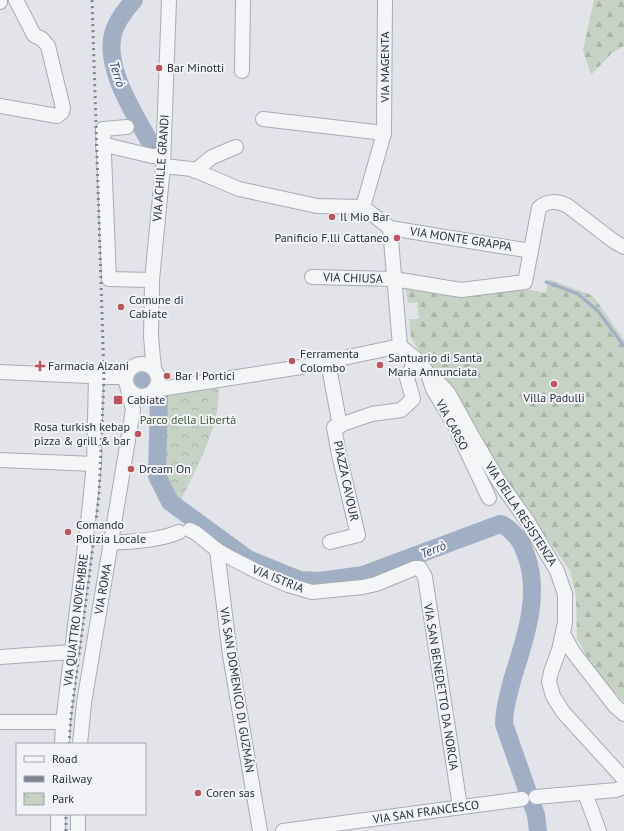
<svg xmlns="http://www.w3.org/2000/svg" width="624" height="831" viewBox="0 0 624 831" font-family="'PT Sans',sans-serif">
<defs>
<pattern id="forest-firs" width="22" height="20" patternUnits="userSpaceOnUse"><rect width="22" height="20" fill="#c6d2c4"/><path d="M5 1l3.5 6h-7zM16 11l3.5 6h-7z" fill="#aab5a9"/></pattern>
<pattern id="park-crowns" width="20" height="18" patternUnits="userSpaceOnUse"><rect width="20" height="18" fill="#c6d2c4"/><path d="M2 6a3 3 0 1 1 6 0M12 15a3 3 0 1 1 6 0" fill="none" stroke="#aab5a9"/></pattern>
</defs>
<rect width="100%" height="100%" fill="#e2e4e9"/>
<!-- forest -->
<g fill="url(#forest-firs)">
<polygon points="594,0 624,0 624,46 612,53 591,75 583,50"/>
<polygon points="548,279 591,295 596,300 624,340 624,702 612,690 589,660 577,639 576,596 570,571 524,505 498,470 411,338 409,319 419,319 417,302 408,303 405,283 510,286 546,293"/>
</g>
<!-- park -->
<path fill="url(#park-crowns)" d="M 218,386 C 223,421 194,473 179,504 C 167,493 160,478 159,462 L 161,397 Z"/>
<!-- water -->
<circle fill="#a1afc5" cx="142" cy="380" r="8"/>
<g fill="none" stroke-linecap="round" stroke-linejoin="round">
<!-- stream -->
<polyline stroke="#a1afc5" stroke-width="3" points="546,282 578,294 598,311 624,346"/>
<!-- river -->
<g stroke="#a1afc5" stroke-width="18">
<path d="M 134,0 C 126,9 116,22 113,34 C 104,69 136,116 152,146"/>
<path d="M 159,395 L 157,476 L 170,502 L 248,559 L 300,580 L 320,581 L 363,575 L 500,524 C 506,525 510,530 514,534 C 521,540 523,547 526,555 C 541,594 525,639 513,677 C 509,693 504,707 504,724 L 536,815 L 538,831"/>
</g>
<!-- minor casing -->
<g stroke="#a8abb3" stroke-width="16">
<g id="minor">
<polyline points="0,2 0,0"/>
<polyline points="242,71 243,0"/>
<polyline points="0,106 57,116 62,112 63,108 48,46 42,39 34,35 16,0"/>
<polyline points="263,119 384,133"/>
<polyline points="127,127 103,129 109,279 152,280"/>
<polyline points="103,146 110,146 152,156 163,156"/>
<polyline points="163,166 192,169 239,189 317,206 363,207"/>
<polyline points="195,171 212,157 236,147"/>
<polyline points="363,207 384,133 385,0"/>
<polyline points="363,207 390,228 531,251"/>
<polyline points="390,228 400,346"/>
<path d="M 312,277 L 394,279 L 461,290 L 525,282 L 539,208 C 547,200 558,201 568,206 L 612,240 L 624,247"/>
<polyline points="400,346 416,359 427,372 443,387 449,394 471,434 498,480 528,522 557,571 565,594 565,623 559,650 551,672 549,682 553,696 563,712 624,779"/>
<polyline points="328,362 340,426"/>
<circle cx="142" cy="380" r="16"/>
<polyline points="154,369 151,337 152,280 163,166 169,0"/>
<polyline points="0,372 110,377 117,377 129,370"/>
<polyline points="428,374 433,389 453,422 489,498"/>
<polyline points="154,390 301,367 400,346"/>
<polyline points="0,460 94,464"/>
<polyline points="190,530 196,533 217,550 231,558 258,572 288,585 312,592 363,587 376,584 415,568 420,568 425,577 460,807"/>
<polyline points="330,542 358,535 339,455 334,427 372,414 401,410 413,399 407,378 416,359"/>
<path d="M 111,543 C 134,541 157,541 179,532"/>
<polyline points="217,550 230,655 260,831"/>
<polyline points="563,634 573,652 615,706 624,714"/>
<polyline points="0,657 72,652"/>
<polyline points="0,722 63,722"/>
<polyline points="62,744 63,722 88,522 94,464 96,377"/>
<polyline points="80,744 84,703 133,410 128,389"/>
<polyline points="585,793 599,831"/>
<polyline points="536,797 616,790 624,787"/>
<polyline points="58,831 58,814"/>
<polyline points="78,831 78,814"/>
<polyline points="283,831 522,799"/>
</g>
</g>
<!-- minor -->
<use href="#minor" stroke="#f4f5f7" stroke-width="14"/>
<!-- rail -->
<g stroke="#7d8391" stroke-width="3" stroke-dasharray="2 4" stroke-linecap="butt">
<polyline points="69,744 71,716 89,579 99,495 104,377 92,0"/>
<polyline points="66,831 66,814"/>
</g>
</g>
<!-- markers -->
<g fill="#c0545c" stroke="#f1f3f6" stroke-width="1.5">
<circle cx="159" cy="68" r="4"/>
<circle cx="332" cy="217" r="4"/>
<circle cx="397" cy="238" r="4"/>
<circle cx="121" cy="307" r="4"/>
<circle cx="292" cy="361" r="4"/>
<circle cx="380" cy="365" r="4"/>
<path d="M38 360h4v4h4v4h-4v4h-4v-4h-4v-4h4z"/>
<circle cx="167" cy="376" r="4"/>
<circle cx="554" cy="384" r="4"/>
<rect x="113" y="395" width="10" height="10" rx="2"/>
<circle cx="138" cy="434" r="4"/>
<circle cx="131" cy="469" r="4"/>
<circle cx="68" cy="532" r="4"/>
<circle cx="198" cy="793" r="4"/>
</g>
<g text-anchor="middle" stroke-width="4" stroke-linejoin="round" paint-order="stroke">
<!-- street labels -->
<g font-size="12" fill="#2c313f" stroke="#f1f3f6">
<text transform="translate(385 67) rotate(-90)" y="4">VIA MAGENTA</text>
<text transform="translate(161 168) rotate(-86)" y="4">VIA ACHILLE GRANDI</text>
<text transform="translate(461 239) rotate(9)" y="4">VIA MONTE GRAPPA</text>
<text transform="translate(353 278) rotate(2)" y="4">VIA CHIUSA</text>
<text transform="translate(452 425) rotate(62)" y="4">VIA CARSO</text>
<text transform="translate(346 481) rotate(78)" y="4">PIAZZA CAVOUR</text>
<text transform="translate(521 514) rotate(57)" y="4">VIA DELLA RESISTENZA</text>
<text transform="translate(278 579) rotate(22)" y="4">VIA ISTRIA</text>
<text transform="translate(103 589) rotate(-80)" y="4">VIA ROMA</text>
<text transform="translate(76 620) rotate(-83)" y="4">VIA QUATTRO NOVEMBRE</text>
<text transform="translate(441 687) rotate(81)" y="4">VIA SAN BENEDETTO DA NORCIA</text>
<text transform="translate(237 690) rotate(81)" y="4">VIA SAN DOMENICO DI GUZMÁN</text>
<text transform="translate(426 812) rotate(-8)" y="4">VIA SAN FRANCESCO</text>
</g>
<!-- poi labels -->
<g font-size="12" fill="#2c313f" stroke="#f1f3f6" text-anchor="start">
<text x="167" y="72">Bar Minotti</text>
<text x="340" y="221">Il Mio Bar</text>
<text x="389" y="242" text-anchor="end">Panificio F.lli Cattaneo</text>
<text x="129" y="304">Comune di<tspan x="129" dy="14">Cabiate</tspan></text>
<text x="300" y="358">Ferramenta<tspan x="300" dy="14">Colombo</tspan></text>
<text x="388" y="362">Santuario di Santa<tspan x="388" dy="14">Maria Annunciata</tspan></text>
<text x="48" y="370">Farmacia Alzani</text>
<text x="175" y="380">Bar I Portici</text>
<text x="554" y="402" text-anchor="middle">Villa Padulli</text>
<text x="127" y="404">Cabiate</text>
<text x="130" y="431" text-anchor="end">Rosa turkish kebap<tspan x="130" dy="14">pizza &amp; grill &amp; bar</tspan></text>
<text x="139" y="473">Dream On</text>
<text x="76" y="529">Comando<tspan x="76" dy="14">Polizia Locale</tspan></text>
<text x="206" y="797">Coren sas</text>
</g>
<!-- park labels -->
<g font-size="12" fill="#3e593a" stroke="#f1f3f6">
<text x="188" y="424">Parco della Libertà</text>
</g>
<!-- water labels -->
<g font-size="13" font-style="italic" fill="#3a4d6e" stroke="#f1f3f6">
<text transform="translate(118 74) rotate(73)" y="5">Terrò</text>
<text transform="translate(433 549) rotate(-21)" y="5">Terrò</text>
</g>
</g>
<!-- legend -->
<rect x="16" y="743" width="130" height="72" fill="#f1f3f6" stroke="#a2a5ad"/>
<rect x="24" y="756" width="20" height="6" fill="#f4f5f7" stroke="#a2a5ad"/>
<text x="52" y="763" font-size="12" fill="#2c313f">Road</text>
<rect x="24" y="776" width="20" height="6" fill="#7d8391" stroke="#a2a5ad"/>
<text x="52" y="783" font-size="12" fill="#2c313f">Railway</text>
<rect x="24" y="793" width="20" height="12" fill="url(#park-crowns)" stroke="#a2a5ad"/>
<text x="52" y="803" font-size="12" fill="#2c313f">Park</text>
</svg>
